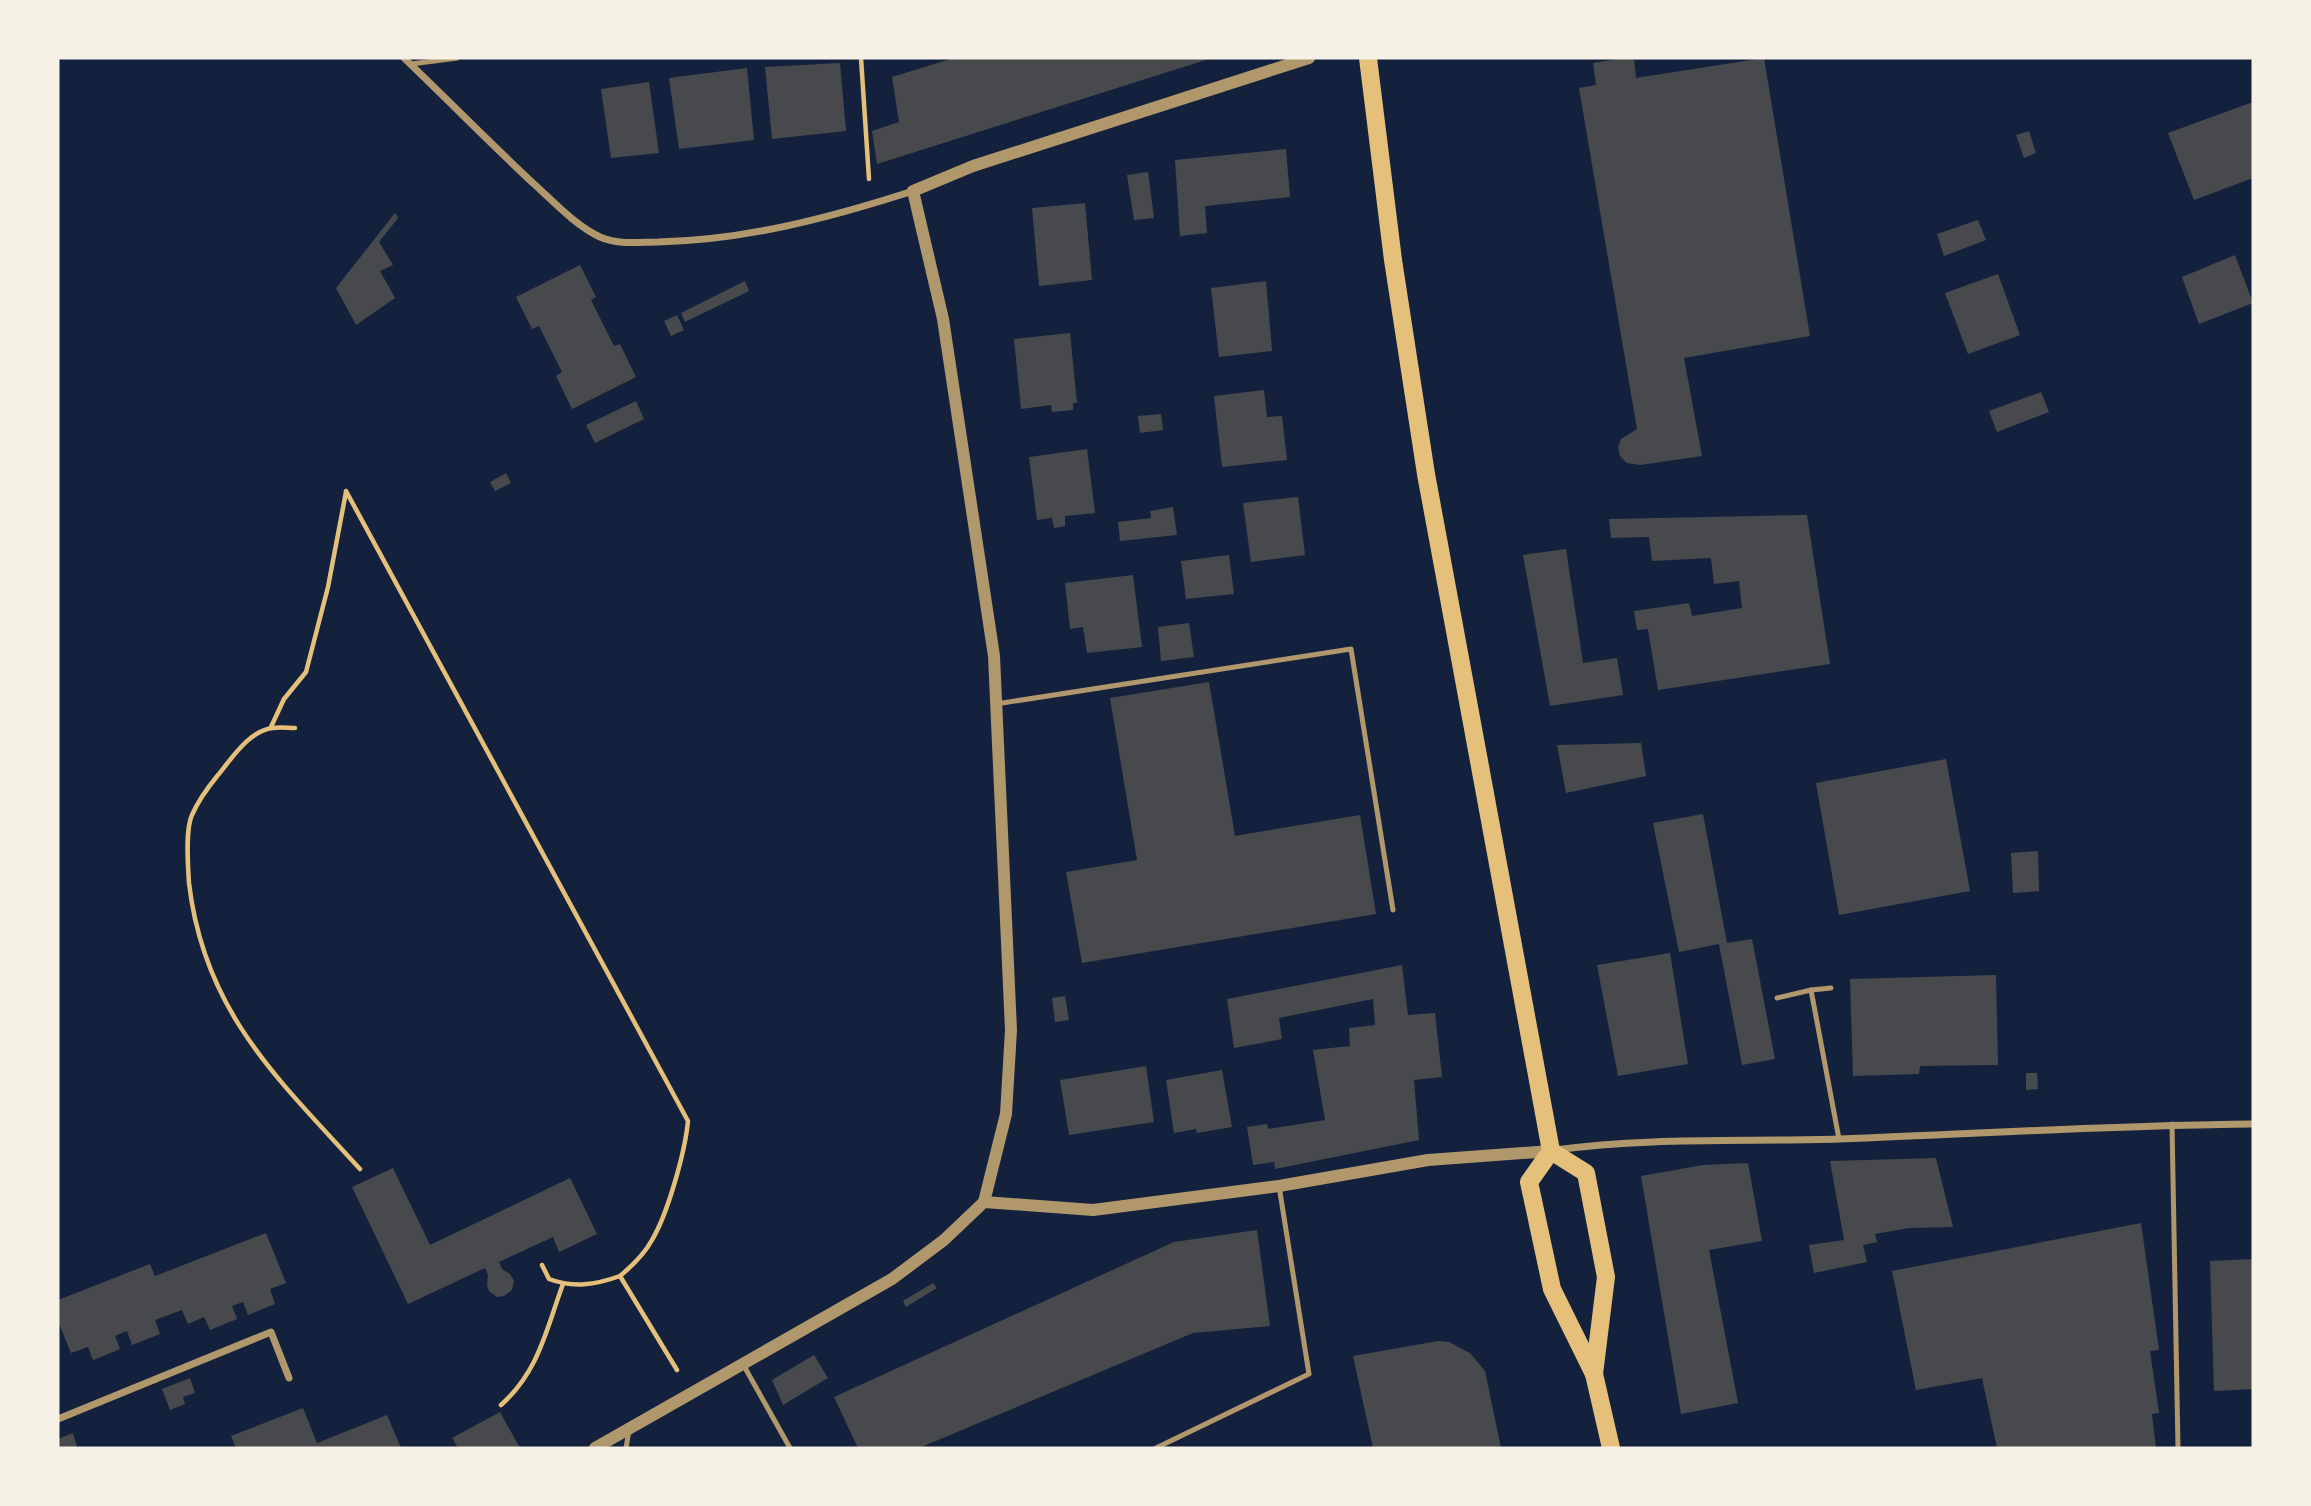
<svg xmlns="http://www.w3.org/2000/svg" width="2311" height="1506" viewBox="0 0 2311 1506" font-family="Commissioner,sans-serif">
<rect width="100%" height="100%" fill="#14213d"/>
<!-- building -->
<g fill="#48494c">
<polygon points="954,58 1212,58 877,164 872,131 899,122 892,77"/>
<polygon points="1624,58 1634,58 1636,78 1764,58 1810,336 1684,358 1702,456 1640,465 1627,463 1620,456 1618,447 1621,439 1637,429 1579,88 1596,85 1593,63"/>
<polygon points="840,63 846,131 772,139 765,67"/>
<polygon points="747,68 754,140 679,149 669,78"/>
<polygon points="649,82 659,153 611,158 601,89"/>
<polygon points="2253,102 2253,178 2194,200 2168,133"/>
<polygon points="2029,131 2036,153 2024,158 2016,135"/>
<polygon points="1286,149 1290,197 1205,206 1207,233 1180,236 1175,160"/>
<polygon points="1148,172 1154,218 1134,220 1127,175"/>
<polygon points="1085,203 1092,280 1039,286 1032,208"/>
<polygon points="395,213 398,218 379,242 393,265 380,271 395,298 356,325 336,288"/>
<polygon points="1978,220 1986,240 1944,256 1937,234"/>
<polygon points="2235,255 2253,303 2199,324 2182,277"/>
<polygon points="580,265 596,297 591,300 614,346 620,344 636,377 572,409 556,376 562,372 539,326 532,329 516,297"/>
<polygon points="1998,274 2020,335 1968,354 1945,293"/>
<polygon points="745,281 749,291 685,322 681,313"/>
<polygon points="1266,281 1272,351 1219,357 1211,288"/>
<polygon points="677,315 684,330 671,336 664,321"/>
<polygon points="1070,333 1077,403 1073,403 1073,410 1052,412 1051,405 1021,409 1014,339"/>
<polygon points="1264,390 1267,417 1282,416 1287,460 1222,467 1214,396"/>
<polygon points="2041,392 2049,412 1997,432 1989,411"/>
<polygon points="636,401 644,419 595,443 586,425"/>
<polygon points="1161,414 1163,430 1140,433 1138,416"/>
<polygon points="1087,449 1095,513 1065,516 1065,526 1054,528 1052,518 1037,520 1029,457"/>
<polygon points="506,473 511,483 495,491 490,482"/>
<polygon points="1298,497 1305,555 1251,562 1243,503"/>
<polygon points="1173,507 1177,535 1120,541 1118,522 1151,518 1150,511"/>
<polygon points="1807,515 1830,664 1658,690 1648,629 1637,630 1634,611 1689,603 1692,616 1742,608 1739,581 1714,584 1711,558 1652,561 1649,537 1611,538 1609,519"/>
<polygon points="1566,549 1583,663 1617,658 1623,695 1550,706 1523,555"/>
<polygon points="1229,555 1234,594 1186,599 1181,561"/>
<polygon points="1133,575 1142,647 1087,653 1083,627 1070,629 1065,583"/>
<polygon points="1189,623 1194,657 1161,661 1158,627"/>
<polygon points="1209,682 1235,836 1360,815 1376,914 1082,963 1066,872 1137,860 1110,698"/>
<polygon points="1641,743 1646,776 1566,793 1557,745"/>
<polygon points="1946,759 1970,891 1839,915 1816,783"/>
<polygon points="1703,814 1727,943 1752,939 1775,1059 1742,1065 1719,944 1679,952 1653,823"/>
<polygon points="2038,851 2039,891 2013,893 2011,853"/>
<polygon points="1670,953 1688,1064 1618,1076 1597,965"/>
<polygon points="1402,965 1408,1015 1435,1013 1442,1077 1414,1080 1419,1140 1275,1169 1274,1162 1253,1165 1247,1127 1267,1124 1268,1129 1325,1120 1313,1050 1350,1046 1349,1028 1375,1025 1373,999 1279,1018 1282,1039 1234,1048 1227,999"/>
<polygon points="1996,975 1998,1065 1920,1066 1919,1074 1853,1076 1850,979"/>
<polygon points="1065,996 1069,1020 1055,1022 1052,998"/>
<polygon points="1146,1066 1154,1122 1069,1135 1060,1080"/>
<polygon points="1222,1070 1232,1127 1197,1133 1196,1129 1174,1133 1166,1080"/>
<polygon points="2026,1073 2037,1073 2038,1089 2026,1090"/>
<polygon points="1936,1158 1953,1227 1909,1228 1875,1234 1877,1242 1863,1245 1867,1262 1814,1273 1809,1245 1844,1240 1830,1161"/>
<polygon points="1748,1163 1762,1241 1709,1250 1738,1403 1681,1414 1641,1176 1703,1165"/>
<polygon points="393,1168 430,1245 570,1178 597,1234 559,1252 553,1237 499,1262 502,1269 510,1274 514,1281 512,1290 504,1296 497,1297 489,1291 487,1286 488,1275 485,1268 408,1304 352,1187"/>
<polygon points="2141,1223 2159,1350 2150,1351 2159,1413 2152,1414 2156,1448 1997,1448 1982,1378 1916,1390 1892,1271"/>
<polygon points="1257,1230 1270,1326 1193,1333 919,1448 858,1448 834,1397 1174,1242"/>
<polygon points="266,1233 286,1283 270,1289 275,1304 248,1315 243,1302 232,1306 237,1319 210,1330 204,1317 188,1324 182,1310 155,1320 160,1334 132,1345 127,1331 115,1336 120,1349 101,1357 93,1360 88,1347 71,1353 58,1321 58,1300 150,1264 155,1276"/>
<polygon points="2253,1259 2253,1389 2214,1391 2210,1261"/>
<polygon points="933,1283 937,1288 906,1307 903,1301"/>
<polygon points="1438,1341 1449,1342 1470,1353 1485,1371 1501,1448 1373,1448 1353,1356"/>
<polygon points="814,1355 828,1378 783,1405 772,1380"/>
<polygon points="190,1378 195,1393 183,1397 185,1404 170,1410 162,1389"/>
<polygon points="303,1408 317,1443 387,1415 401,1448 236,1448 231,1436"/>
<polygon points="500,1412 520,1448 458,1448 452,1438"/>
<polygon points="73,1433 77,1447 58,1448 58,1439"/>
</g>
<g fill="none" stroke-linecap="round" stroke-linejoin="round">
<!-- path -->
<g stroke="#e5c07b" stroke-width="4.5">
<polyline points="861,58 869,179"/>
<path d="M 346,491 L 688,1121 C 685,1152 668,1213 652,1240 C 644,1255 632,1266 620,1276"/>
<polyline points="271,727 284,699 306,672 328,587 346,492"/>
<path d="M 295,728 C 288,728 280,727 273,728 C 250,730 232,758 218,775 C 209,786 198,801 192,815 C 185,830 188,866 189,883 C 204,1012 278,1079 360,1169"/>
<path d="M 542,1265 L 549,1279 C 573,1288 595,1285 620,1276 L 677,1370"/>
<path d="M 501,1405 C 539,1371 546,1330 563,1284"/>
</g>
<!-- service -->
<g stroke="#b1986c" stroke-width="5">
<polyline points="411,64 457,58"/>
<polyline points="996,704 1351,649 1393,910"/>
<polyline points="1811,990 1839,1139"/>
<polyline points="1777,998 1811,990 1831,988"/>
<polyline points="2172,1124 2178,1448"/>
<polyline points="744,1366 790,1448"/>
<polyline points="626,1448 629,1430"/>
<polyline points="1156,1448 1309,1374 1279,1186"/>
</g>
<!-- minor -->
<g stroke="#b1986c" stroke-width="7">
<path d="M 404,58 C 448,100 490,143 534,184 C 555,203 575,225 600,237 C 618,245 639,242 658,242 C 746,240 829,218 913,191"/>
<path d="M 1555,1150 C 1649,1137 1745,1142 1840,1139 C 1978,1134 2115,1125 2253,1124"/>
<polyline points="58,1419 271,1332 289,1378"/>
</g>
<!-- tertiary -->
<g stroke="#b1986c" stroke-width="12">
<polyline points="984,1202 1006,1114 1011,1030 994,656 943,319 913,191 973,166 1309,58"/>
<polyline points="595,1448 892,1279 944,1240 984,1202 1093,1210 1279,1186 1428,1160 1551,1151"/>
</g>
<!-- primary -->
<g stroke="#e5c07b" stroke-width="18">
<polyline points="1368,58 1393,260 1426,474 1551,1151 1529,1182 1552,1289 1594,1374 1611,1448"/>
<polyline points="1551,1151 1586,1173 1606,1277 1594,1374"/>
</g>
</g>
<!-- border -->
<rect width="2311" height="1506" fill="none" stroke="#f6f1e7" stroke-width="119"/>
</svg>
